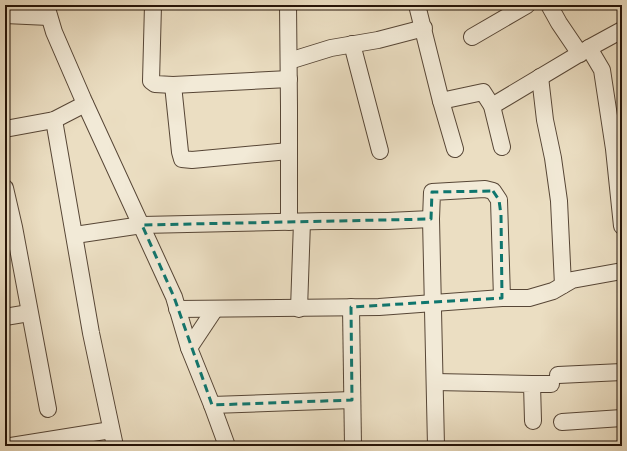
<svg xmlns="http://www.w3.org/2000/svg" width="627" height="451" viewBox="0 0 627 451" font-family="'IM FELL DW Pica',serif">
<rect width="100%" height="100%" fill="#ebdec2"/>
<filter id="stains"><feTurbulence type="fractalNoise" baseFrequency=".005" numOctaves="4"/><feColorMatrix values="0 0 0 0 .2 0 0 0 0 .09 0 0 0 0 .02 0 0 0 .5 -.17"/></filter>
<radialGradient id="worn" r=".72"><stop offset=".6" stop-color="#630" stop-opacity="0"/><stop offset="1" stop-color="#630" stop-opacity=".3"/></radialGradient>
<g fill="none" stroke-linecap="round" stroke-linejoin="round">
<!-- minor casing -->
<g stroke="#574636" stroke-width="18">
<g id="minor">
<polyline points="46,5 54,32 83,99 174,297 189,348 212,405 227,446"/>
<polyline points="153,5 151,81 155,84 173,85 289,79"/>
<polyline points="288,5 289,107 289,222"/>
<polyline points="417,5 441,101 455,149"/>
<polyline points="549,5 559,23 580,54"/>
<polyline points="5,15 49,17"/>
<polyline points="472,37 527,5"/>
<polyline points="352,44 380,151"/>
<polyline points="589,48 602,70 614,149 622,226"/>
<polyline points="289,61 331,48 378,40 424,28"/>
<polyline points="540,77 545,120 553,158 559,201 563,285"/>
<polyline points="173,85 180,152 182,159 192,160 289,151"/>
<polyline points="441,101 483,92 492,106 502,147"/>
<polyline points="492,106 589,48 622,30"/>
<polyline points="54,120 91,333 115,446"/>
<polyline points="5,129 54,120 85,104"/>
<polyline points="5,188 14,227 48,409"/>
<polyline points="75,235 142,225 322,221 388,221 431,219"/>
<polyline points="351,307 353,446"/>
<polyline points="177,309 379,307 502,298 529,298 553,291 572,280 622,271"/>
<polyline points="299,309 302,222"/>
<polyline points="5,317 29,313"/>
<polyline points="189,348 215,309"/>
<polyline points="558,375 622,372"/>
<polyline points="435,382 532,384 533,421"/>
<polyline points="532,384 551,384"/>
<polyline points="212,405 352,400"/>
<polyline points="562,422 622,418"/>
<polyline points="11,446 111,430"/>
<polyline points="436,446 431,219 432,192 485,189 493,191 499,200 502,298"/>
</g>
</g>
<!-- minor -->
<use href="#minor" stroke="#f2ead7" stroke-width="16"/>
</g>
<!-- marked area -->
<path fill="none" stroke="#0f766e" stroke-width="3" stroke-dasharray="8 5" stroke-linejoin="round" d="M 493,191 L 499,200 L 501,215 L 502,298 L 351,307 L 352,400 L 212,405 L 174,297 L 142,225 L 431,219 L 432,192 Z"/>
<!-- margin -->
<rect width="627" height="451" fill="none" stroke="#ebdec2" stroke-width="20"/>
<rect x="6" y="6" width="615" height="439" fill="none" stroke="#261408" stroke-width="2"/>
<rect x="10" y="10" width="607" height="431" fill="none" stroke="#261408"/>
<rect width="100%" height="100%" filter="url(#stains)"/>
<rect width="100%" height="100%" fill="url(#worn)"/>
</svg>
